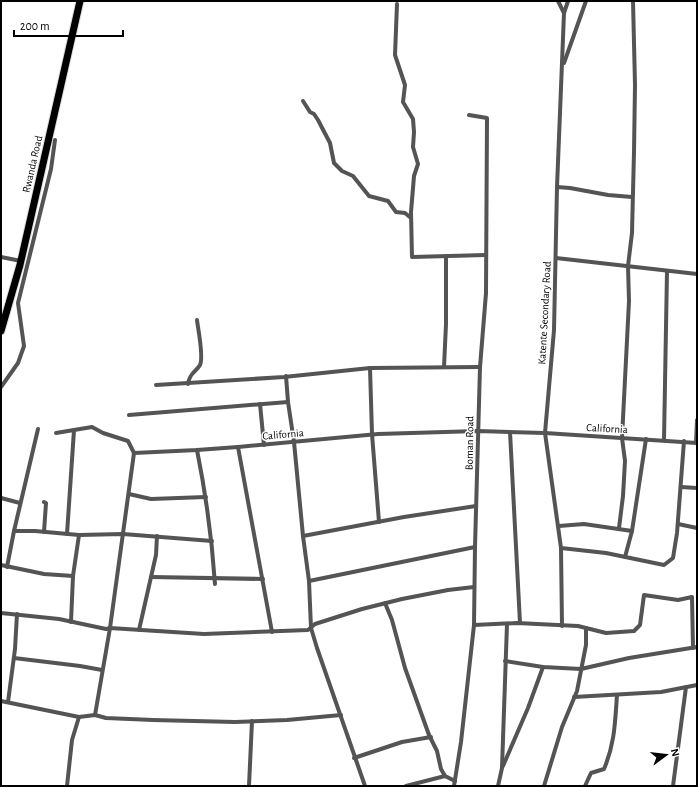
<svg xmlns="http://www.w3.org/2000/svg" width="698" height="787" viewBox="0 0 698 787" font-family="'Alegreya Sans',sans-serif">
<rect width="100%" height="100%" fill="#fff"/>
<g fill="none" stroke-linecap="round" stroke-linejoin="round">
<!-- highway casing -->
<g stroke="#dbdbdb" stroke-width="9">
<polyline id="highway" points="1,331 20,265 80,1"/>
</g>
<!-- street -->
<g stroke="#545454" stroke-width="4">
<polyline points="558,1 564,13"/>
<polyline points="397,4 395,55 405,85 403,102 413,119 414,132 413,147 418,164 414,176 411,212 412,257 486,255"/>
<polyline points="564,63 586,1"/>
<polyline points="303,101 310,112 314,114 318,120 330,143 334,163 342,171 353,176 369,196 388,201 396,212 405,213 411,218"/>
<polyline points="557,187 570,188 608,195 632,197"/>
<polyline points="1,257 21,261"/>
<polyline points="556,258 697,274"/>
<polyline points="444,367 446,324 446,256"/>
<polyline points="370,368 372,434 379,522"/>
<polyline points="286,376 288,402 294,442 303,536 309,581 311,628 317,648 365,786"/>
<path d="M 188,384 C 190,372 196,372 200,365 C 204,357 198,329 197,320"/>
<polyline points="156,385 284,377 370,368 480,367"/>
<polyline points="1,387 18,363 24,346 18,303 51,169 55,140"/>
<polyline points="260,404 264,445"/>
<polyline points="129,415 288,402"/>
<polyline points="510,432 520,623"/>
<polyline points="56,433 92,427 103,433 128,441 134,453"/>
<polyline points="664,440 667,271"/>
<polyline points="696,443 697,420"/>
<polyline points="238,447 272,632"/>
<path d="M 197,450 C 206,495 212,539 215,584"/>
<polyline points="681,487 697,488"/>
<polyline points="129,494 151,499 206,497"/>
<polyline points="1,498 20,503"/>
<polyline points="678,524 697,528"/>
<polyline points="559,526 584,524 632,531"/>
<polyline points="619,528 623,496 625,461 622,438 629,301 628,266 632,233 634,152 635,85 633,1"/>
<polyline points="14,531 38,429"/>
<polyline points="44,532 46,503 44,502"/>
<polyline points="67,534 74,430"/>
<polyline points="303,536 404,517 476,506"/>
<polyline points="561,548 606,553 664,565 673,558 677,533 684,441"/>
<polyline points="625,557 632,531 646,439"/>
<polyline points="1,565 44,574 73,576"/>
<polyline points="7,567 14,531 35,531 79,535 123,534 212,541"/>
<polyline points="151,577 263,579"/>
<polyline points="309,581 475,547"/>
<polyline points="385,603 392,620 405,668 429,735 437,751 441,769 445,776 455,781"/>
<polyline points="1,613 59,619 106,629 110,628 204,634 308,630 315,624 362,609 402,599 448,590 474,587"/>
<polyline points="71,622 73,576 79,535"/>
<polyline points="474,625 517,623 578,626 586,628 586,645 577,691 562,727 544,786"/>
<polyline points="562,626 561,548 545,433 554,330 557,187 564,13 568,1"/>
<polyline points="586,628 606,633 634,631 640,625 644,595 678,600 692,597 693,648"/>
<polyline points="139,630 156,555 157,536"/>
<polyline points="14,658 80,666 102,670"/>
<polyline points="505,661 543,667 581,669 629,658 697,647"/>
<polyline points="574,697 661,692 697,685"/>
<polyline points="1,701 79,717 95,715 106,718 153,720 235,722 287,720 341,715"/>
<polyline points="8,702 15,649 17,614"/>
<polyline points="95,715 110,628 134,453 197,450 238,447 378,434 478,431 545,433 697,443"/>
<polyline points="354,758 402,742 431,737"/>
<polyline points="503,766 528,708 543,667"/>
<polyline points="67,786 72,740 79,717"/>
<polyline points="249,786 252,721"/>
<polyline points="406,786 445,776"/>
<polyline points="454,786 461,742 474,625 475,547 480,367 486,293 487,118 469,115"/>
<polyline points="498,786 502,768 507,624"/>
<path d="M 585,786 L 591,773 L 604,769 C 615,743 615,722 617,695"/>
<polyline points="673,786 686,687"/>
</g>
<!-- highway -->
<use href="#highway" stroke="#000" stroke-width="7"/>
</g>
<g text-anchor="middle" stroke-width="3" stroke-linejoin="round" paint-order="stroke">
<!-- street labels -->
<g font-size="11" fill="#000" stroke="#fff">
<text transform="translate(32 164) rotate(-77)" y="4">Rwanda Road</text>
<text transform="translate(544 313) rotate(-87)" y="4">Katente Secondary Road</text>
<text transform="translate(607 428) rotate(3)" y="4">California</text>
<text transform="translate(283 434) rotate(-5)" y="4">California</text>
<text transform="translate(469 443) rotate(-89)" y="4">Boman Road</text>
</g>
</g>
<!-- border -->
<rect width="698" height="787" fill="none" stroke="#000000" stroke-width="4"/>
<!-- north arrow -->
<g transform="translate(666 755) rotate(75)" stroke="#ffffff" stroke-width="3" paint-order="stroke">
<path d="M0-3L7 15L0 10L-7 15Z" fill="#000000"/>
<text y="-6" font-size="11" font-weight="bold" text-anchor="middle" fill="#000000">N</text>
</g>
<!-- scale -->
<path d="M14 30v6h109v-6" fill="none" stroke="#000000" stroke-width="2"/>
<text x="20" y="30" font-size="12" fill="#000000" stroke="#ffffff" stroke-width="3" paint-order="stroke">200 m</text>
</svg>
